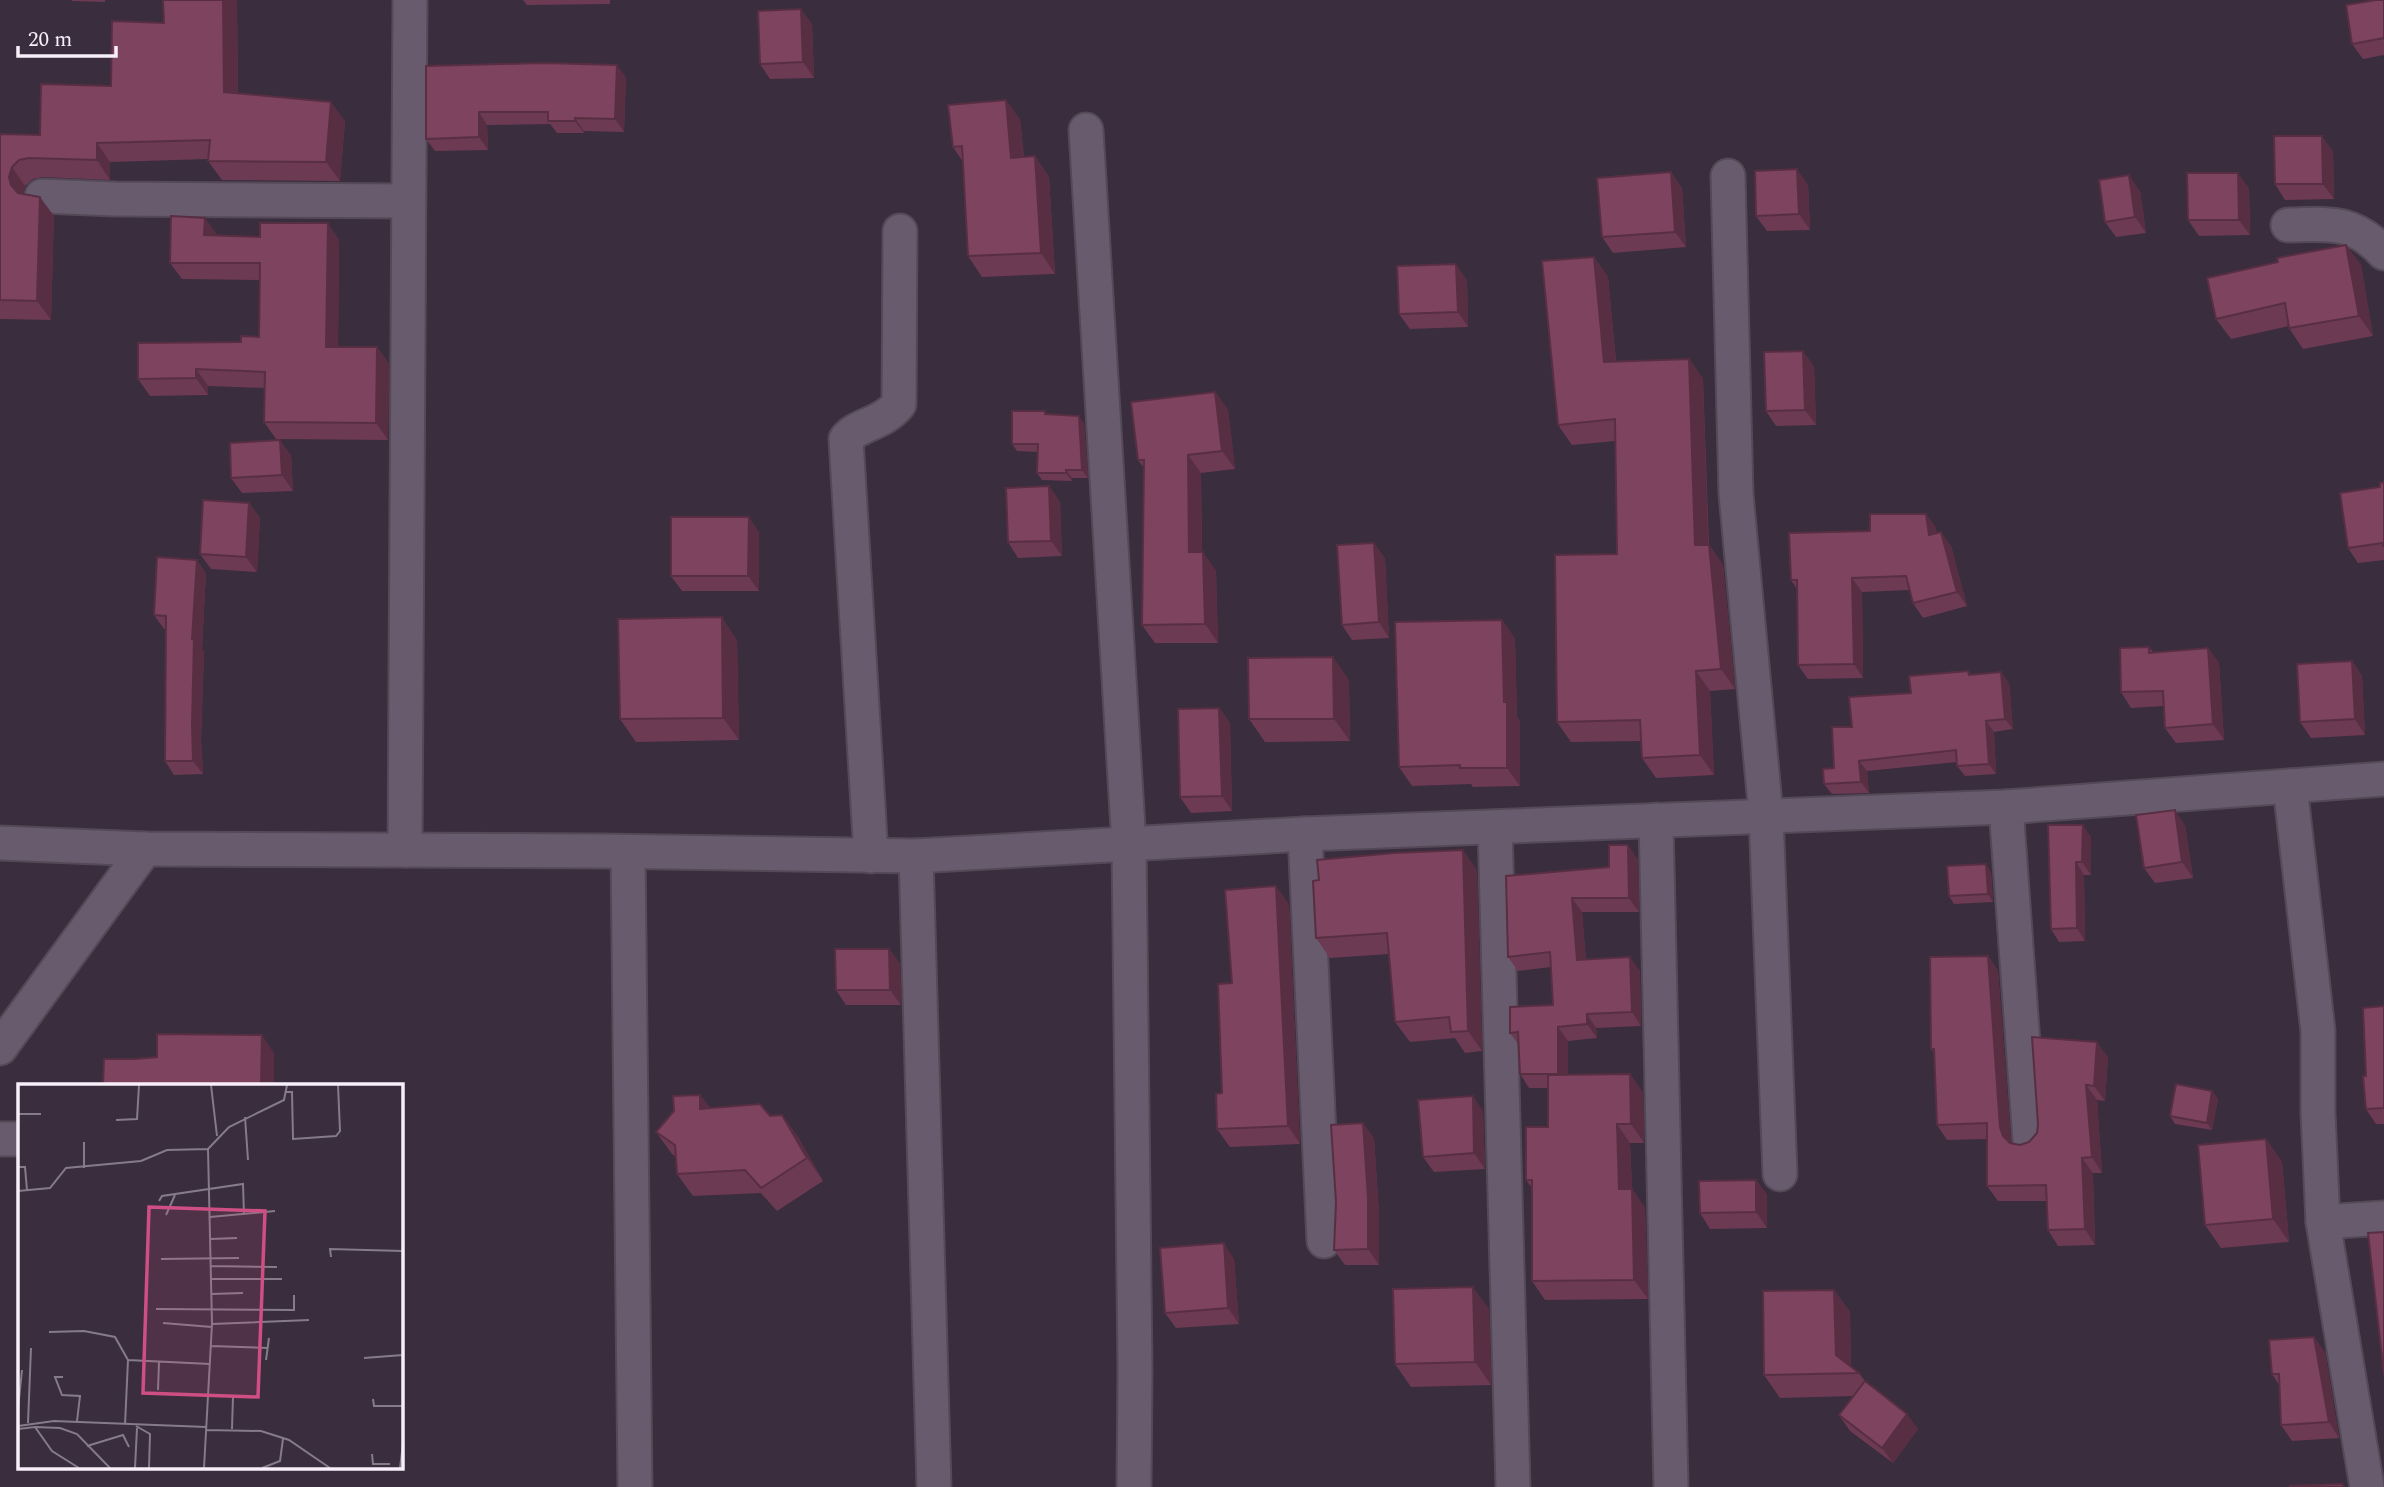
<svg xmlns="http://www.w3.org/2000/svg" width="2384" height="1487" viewBox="0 0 2384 1487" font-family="Spectral,serif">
<rect width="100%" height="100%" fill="#392d3e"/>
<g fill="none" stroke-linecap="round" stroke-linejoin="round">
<!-- minor casing -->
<g stroke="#544957" stroke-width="37">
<g id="minor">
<polyline points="1086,130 1129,845 1135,1371 1134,1487"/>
<polyline points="1728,176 1736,494 1766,815 1780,1174"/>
<polyline points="42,196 115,199 408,201"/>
<path d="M 2288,225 C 2330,224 2353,220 2384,253"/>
<polyline points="2290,786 2318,1031 2318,1113 2323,1222 2367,1487"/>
<polyline points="2006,807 2030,1141"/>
<polyline points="1656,820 1671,1487"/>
<polyline points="1495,827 1513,1487"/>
<polyline points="1305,834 1324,1241"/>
<polyline points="0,843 145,849 601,851 916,856 1305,834 2006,807 2384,779"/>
<polyline points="405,850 410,0"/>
<polyline points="628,852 635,1487"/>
<path d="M 871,856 L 846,439 C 857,424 882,425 899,404 L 900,231"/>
<polyline points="916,856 934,1487"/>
<polyline points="0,1048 145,849"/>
<polyline points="0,1139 19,1139"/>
<polyline points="2323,1222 2384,1218"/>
</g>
</g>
<!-- minor -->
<use href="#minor" stroke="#685b6e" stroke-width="33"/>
</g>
<!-- wall -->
<g fill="#6c3a52">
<polygon points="72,0 105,0 105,2 72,1"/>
<polygon points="237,0 238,94 345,121 340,181 222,180 208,161 209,159 110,162 110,180 42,177 33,179 25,186 23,194 54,216 51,320 0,319 0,134 40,135 111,86 164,23"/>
<polygon points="523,0 610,0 610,4 527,5"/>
<polygon points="2384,0 2384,55 2363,59 2352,44"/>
<polygon points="812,24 814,78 770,79 760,64"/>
<polygon points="426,66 626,77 624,132 584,131 584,133 557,133 550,124 487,125 488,150 435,151 426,139"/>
<polygon points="1006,100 1020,120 1024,157 1035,156 1049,177 1055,274 982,277 968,256 963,162 953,147"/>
<polygon points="2333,151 2334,199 2285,200 2275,184"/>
<polygon points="1671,172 1682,188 1686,247 1613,253 1602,237"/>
<polygon points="1808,185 1810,230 1767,231 1756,216"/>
<polygon points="2249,188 2250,235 2199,236 2188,220"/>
<polygon points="2140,191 2146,233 2116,237 2105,222"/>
<polygon points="205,218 217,236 339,240 338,347 377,347 389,364 388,440 276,439 264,422 265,388 208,386 208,395 150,396 138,379 241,342 259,337 260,280 182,279 170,263"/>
<polygon points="2346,245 2361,265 2373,336 2303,349 2289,328 2289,326 2231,339 2216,319 2278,262"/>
<polygon points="1594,257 1608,277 1616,361 1689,359 1703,379 1709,545 1723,565 1735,689 1710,691 1714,775 1656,778 1642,758 1641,741 1571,742 1557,722 1617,554 1615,441 1572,445 1558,425"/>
<polygon points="1467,280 1468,327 1410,329 1399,314"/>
<polygon points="1814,366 1816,425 1776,426 1766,411"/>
<polygon points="1215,392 1228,410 1235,469 1201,473 1202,552 1216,571 1218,643 1155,643 1142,625 1144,468 1138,460"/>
<polygon points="1047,414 1084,423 1088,478 1072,478 1072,481 1042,480 1037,473 1038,452 1017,451 1012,444"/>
<polygon points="291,455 293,491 242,493 231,478"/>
<polygon points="2384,482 2384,560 2358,563 2348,548 2380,487"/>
<polygon points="1049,486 1060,502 1062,556 1018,558 1008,542"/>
<polygon points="249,503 260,518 257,572 211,569 200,554"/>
<polygon points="1926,514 1936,528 1936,533 1951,546 1967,606 1923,618 1913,603 1910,590 1862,592 1863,678 1808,679 1798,665 1797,589 1791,580 1870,531"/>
<polygon points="759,532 759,591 682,591 671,576"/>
<polygon points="1374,543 1385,559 1389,638 1352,640 1342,625"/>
<polygon points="206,573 202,649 204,652 201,739 203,774 174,775 165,761 166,629 164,629 154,615"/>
<polygon points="1502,620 1515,639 1517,717 1520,721 1520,786 1473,787 1471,784 1412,786 1399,767"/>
<polygon points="737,640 739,740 636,742 620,719"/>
<polygon points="2149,647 2153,652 2208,648 2219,663 2224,740 2176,743 2165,728 2164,706 2131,708 2121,692"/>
<polygon points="2352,661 2362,676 2365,735 2311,738 2300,722"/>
<polygon points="1968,671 1971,675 2009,683 2013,729 1994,732 1996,774 1965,776 1957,766 1957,762 1867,771 1869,793 1832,794 1824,784 1834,768 1911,693"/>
<polygon points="1349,680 1350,741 1265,742 1249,719"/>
<polygon points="1219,708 1230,723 1232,811 1191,813 1180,797"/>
<polygon points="2048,825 2091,837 2091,875 2084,875 2085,941 2059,942 2051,929"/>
<polygon points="2185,825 2193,878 2155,883 2144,868"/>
<polygon points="1638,859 1639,912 1582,912 1586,960 1640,971 1641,1026 1596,1028 1597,1038 1568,1041 1568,1075 1630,1074 1643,1093 1644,1143 1630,1143 1632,1189 1645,1208 1648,1299 1545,1300 1532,1281 1532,1188 1526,1180 1548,1127 1548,1088 1529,1088 1520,1074 1518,1044 1510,1033 1553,1005 1551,967 1518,971 1508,957 1506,876 1609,867"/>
<polygon points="1477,870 1482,1051 1465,1053 1455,1038 1410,1042 1395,1022 1389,954 1330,958 1316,938 1319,880"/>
<polygon points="1991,872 1993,902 1954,904 1949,896"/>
<polygon points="1289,904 1300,1144 1230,1147 1217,1129 1222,1093 1232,983"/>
<polygon points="889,949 900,964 901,1005 846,1005 836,990"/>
<polygon points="1988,956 1998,971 2011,1143 2020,1145 2029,1142 2108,1057 2105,1101 2097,1100 2102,1173 2093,1173 2095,1245 2058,1246 2048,1230 2047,1201 1998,1201 1987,1186 1987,1139 1947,1140 1937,1125 1934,1053 1931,1049"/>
<polygon points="2384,1006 2384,1124 2376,1124 2366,1109 2366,1076"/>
<polygon points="2212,1091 2218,1099 2212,1130 2175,1124 2170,1116"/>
<polygon points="700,1095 710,1108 770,1116 782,1115 798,1137 823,1181 777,1211 761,1193 693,1196 677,1174 676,1157 672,1154 656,1132"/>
<polygon points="1483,1111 1485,1169 1434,1172 1423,1157"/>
<polygon points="1374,1138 1379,1213 1379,1265 1345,1265 1334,1250"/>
<polygon points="2266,1139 2282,1162 2289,1242 2221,1248 2205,1225"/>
<polygon points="1756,1180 1767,1195 1767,1228 1710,1229 1700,1213"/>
<polygon points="1234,1259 1239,1324 1176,1328 1165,1313"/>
<polygon points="1834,1290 1850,1312 1851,1367 1859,1373 1865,1381 1918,1429 1893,1463 1850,1431 1839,1415 1854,1396 1780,1398 1764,1375"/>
<polygon points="1489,1309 1491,1385 1411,1387 1395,1364"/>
<polygon points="2325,1352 2339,1438 2292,1441 2281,1425 2279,1385 2272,1374"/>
</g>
<!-- shaded-wall -->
<g fill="#582f42">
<polygon points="223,0 237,0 238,112 224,92"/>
<polygon points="801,9 812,24 814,78 803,62"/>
<polygon points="617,65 626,77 624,132 615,119"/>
<polygon points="1006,100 1020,120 1026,178 1011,158"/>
<polygon points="331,102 345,121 340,181 326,162"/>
<polygon points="479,112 487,125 488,150 479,137"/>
<polygon points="575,118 584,131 584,133 575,121"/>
<polygon points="2322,136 2333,151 2334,199 2323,184"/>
<polygon points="97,143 110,162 110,180 97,160"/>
<polygon points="1035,156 1049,177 1055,274 1041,253"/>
<polygon points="12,167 25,186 23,196 25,204 11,185 9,177"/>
<polygon points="1797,169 1808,185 1810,230 1799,214"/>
<polygon points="1671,172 1682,188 1686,247 1675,232"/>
<polygon points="2238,173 2249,188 2250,235 2239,220"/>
<polygon points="2129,175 2140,191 2146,233 2135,217"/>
<polygon points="40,197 54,216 51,320 37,301"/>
<polygon points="205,218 217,234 216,252 204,235"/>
<polygon points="328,223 339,240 338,364 326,347"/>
<polygon points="2346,245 2361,265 2373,336 2359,316"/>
<polygon points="1594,257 1608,277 1618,382 1604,362"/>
<polygon points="1456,264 1467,280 1468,327 1458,312"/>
<polygon points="377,347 389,364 388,440 376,423"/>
<polygon points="1803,351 1814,366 1816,425 1805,410"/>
<polygon points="1689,359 1703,379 1709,565 1695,545"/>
<polygon points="196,369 208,386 208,395 196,378"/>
<polygon points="1215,392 1228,410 1235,469 1222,451"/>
<polygon points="1079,416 1084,423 1088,478 1082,470"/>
<polygon points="280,440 291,455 293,491 282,475"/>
<polygon points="1188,455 1201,473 1202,571 1189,552"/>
<polygon points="1066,470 1072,478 1072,481 1066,473"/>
<polygon points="1049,486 1060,502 1062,556 1051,541"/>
<polygon points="249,503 260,518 257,572 246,557"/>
<polygon points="1926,514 1936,528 1939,549 1929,535"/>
<polygon points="749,517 759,532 759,591 748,576"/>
<polygon points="1941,532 1951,546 1967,606 1957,592"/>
<polygon points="1374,543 1385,559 1389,638 1379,622"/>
<polygon points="1709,545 1723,565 1735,689 1721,669"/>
<polygon points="1203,552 1216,571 1218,643 1205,624"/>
<polygon points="197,560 206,573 202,649 204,652 201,739 203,774 193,761 192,725 192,639"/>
<polygon points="1852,578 1862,592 1863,678 1854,664"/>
<polygon points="722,617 737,640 739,740 723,718"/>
<polygon points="1502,620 1515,639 1517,717 1520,721 1520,786 1507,768"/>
<polygon points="2208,648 2219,663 2224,740 2213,724"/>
<polygon points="1333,657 1349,680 1350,741 1334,719"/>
<polygon points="2352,661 2362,676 2365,735 2355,719"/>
<polygon points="1696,671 1710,691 1714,775 1700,755"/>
<polygon points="2001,672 2009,683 2013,729 2005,719"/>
<polygon points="1219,708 1230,723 1232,811 1222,796"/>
<polygon points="1986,721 1994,732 1996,774 1989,764"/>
<polygon points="1859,761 1867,771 1869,793 1861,782"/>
<polygon points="2175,810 2185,825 2193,878 2182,862"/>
<polygon points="2083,825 2091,837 2091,875 2082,862"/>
<polygon points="1628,845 1638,859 1639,912 1629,898"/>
<polygon points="1463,850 1477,870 1482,1051 1468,1031"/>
<polygon points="2076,862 2084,875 2085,941 2077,928"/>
<polygon points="1986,864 1991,872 1993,902 1988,894"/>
<polygon points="1276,886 1289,904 1300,1144 1288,1126"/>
<polygon points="1572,898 1582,912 1587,974 1577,960"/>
<polygon points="889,949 900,964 901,1005 890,990"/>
<polygon points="1988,956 1998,971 2011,1142 2003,1136 2000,1127"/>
<polygon points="1630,957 1640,971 1641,1026 1632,1012"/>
<polygon points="1587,1014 1596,1028 1597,1038 1587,1024"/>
<polygon points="1558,1027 1568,1041 1568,1088 1558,1074"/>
<polygon points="262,1035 274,1053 274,1086 261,1086"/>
<polygon points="2097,1042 2108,1057 2105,1101 2094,1086"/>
<polygon points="1630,1074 1643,1093 1644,1143 1631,1124"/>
<polygon points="2086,1085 2097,1100 2102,1173 2092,1157"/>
<polygon points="2212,1091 2218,1099 2212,1130 2207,1123"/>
<polygon points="700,1095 716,1117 700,1109"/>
<polygon points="1473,1096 1483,1111 1485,1169 1474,1153"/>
<polygon points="782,1115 798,1137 823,1181 807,1158"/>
<polygon points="1363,1123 1374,1138 1379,1213 1379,1265 1368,1249"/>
<polygon points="1617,1124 1630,1143 1633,1208 1619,1189"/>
<polygon points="2266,1139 2282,1162 2289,1242 2273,1219"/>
<polygon points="2082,1158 2093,1173 2095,1245 2085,1229"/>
<polygon points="1756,1180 1767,1195 1767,1228 1756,1212"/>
<polygon points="1632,1189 1645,1208 1648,1299 1634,1280"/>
<polygon points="1224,1243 1234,1259 1239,1324 1228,1308"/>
<polygon points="1473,1287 1489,1309 1491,1385 1475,1362"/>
<polygon points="1834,1290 1850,1312 1851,1373 1836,1355"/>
<polygon points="2314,1337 2325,1352 2339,1438 2329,1422"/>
<polygon points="1907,1414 1918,1429 1893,1463 1882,1448"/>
</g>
<!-- building -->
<g fill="#7d435f" stroke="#582f42" stroke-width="2">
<polygon points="163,0 223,0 224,92 331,102 326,162 208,161 210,140 97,143 97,160 29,158 19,160 12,167 9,177 11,185 18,193 40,197 37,301 0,300 0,134 40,135 41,84 111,86 112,21 164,23"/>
<polygon points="2376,0 2384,0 2384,38 2352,44 2346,5"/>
<polygon points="801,9 803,62 760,64 758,11"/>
<polygon points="543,63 617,65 615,119 575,118 575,121 548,121 548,112 479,112 479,137 426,139 426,66"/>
<polygon points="1006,100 1011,158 1035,156 1041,253 968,256 962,146 953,147 948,105"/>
<polygon points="2274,136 2322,136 2323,184 2275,184"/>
<polygon points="1797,169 1799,214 1756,216 1755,171"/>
<polygon points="1671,172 1675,232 1602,237 1597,178"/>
<polygon points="2187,173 2238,173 2239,220 2188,220"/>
<polygon points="2129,175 2135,217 2105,222 2099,180"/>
<polygon points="171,216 205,218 204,235 260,237 260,223 328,223 326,347 377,347 376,423 264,422 265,372 196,369 196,378 138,379 138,343 241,342 241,336 259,337 260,263 170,263"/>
<polygon points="2346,245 2359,316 2289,328 2285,303 2216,319 2207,278 2278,262 2277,258"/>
<polygon points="1594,257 1604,362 1689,359 1695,545 1709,545 1721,669 1696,671 1700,755 1642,758 1640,720 1557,722 1555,555 1617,554 1615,419 1558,425 1542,261"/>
<polygon points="1456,264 1458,312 1399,314 1397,266"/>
<polygon points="1803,351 1805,410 1766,411 1764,352"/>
<polygon points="1215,392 1222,451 1188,455 1189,552 1203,552 1205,624 1142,625 1144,460 1138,460 1131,402"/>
<polygon points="1012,411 1045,411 1045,414 1079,416 1082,470 1066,470 1066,473 1037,473 1038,444 1012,444"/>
<polygon points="280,440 282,475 231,478 230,443"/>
<polygon points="2384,482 2384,546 2383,546 2383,543 2348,548 2340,493 2380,487 2380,483"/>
<polygon points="1049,486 1051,541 1008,542 1006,488"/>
<polygon points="203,500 249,503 246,557 200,554"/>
<polygon points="1870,514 1926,514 1929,535 1941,532 1957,592 1913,603 1906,576 1852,578 1854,664 1798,665 1797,580 1791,580 1789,533 1870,531"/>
<polygon points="671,517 749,517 748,576 671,576"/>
<polygon points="1374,543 1379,622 1342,625 1337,545"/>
<polygon points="157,557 197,560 192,639 194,639 192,725 193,761 165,761 166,616 154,615"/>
<polygon points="722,617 723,718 620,719 618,619"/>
<polygon points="1502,620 1504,702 1507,702 1507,768 1460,768 1460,765 1399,767 1395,622"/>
<polygon points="2149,647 2149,653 2208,648 2213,724 2165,728 2163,691 2121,692 2120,648"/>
<polygon points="1333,657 1334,719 1249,719 1248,658"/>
<polygon points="2352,661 2355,719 2300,722 2297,664"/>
<polygon points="1968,671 1969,675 2001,672 2005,719 1986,721 1989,764 1957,766 1956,750 1859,761 1861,782 1824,784 1823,769 1834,768 1832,727 1852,727 1849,697 1911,693 1909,676"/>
<polygon points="1219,708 1222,796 1180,797 1178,709"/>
<polygon points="2175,810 2182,862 2144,868 2136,815"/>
<polygon points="2048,825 2083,825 2082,862 2076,862 2077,928 2051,929"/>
<polygon points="1609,845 1628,845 1629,898 1572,898 1577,960 1630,957 1632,1012 1587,1014 1587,1024 1558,1027 1558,1074 1520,1074 1518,1032 1510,1033 1510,1007 1553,1005 1550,952 1508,957 1506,876 1609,867"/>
<polygon points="1463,850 1468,1031 1451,1032 1449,1017 1395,1022 1387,933 1316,938 1313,881 1319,880 1317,860 1394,853"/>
<polygon points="1986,864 1988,894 1949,896 1947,866"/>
<polygon points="1276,886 1288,1126 1217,1129 1216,1094 1222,1093 1218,984 1232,983 1225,890"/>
<polygon points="835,949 889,949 890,990 836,990"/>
<polygon points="1988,956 2000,1127 2003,1136 2010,1143 2020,1145 2029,1142 2037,1133 2038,1124 2032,1037 2097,1042 2094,1086 2086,1085 2092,1157 2082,1158 2085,1229 2048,1230 2046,1185 1987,1186 1987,1123 1937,1125 1934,1049 1931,1049 1930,957"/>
<polygon points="2384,1006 2384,1108 2366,1109 2363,1076 2366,1076 2363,1008"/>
<polygon points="157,1034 262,1035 261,1086 103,1086 104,1059 135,1059 157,1057"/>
<polygon points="1630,1074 1631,1124 1617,1124 1619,1189 1632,1189 1634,1280 1532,1281 1532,1180 1526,1180 1526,1127 1548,1127 1548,1075"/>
<polygon points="2176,1084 2212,1091 2207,1123 2170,1116"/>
<polygon points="700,1095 700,1109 760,1104 770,1116 782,1115 807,1158 761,1188 745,1170 677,1174 675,1145 656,1132 674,1111 673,1096"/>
<polygon points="1473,1096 1474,1153 1423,1157 1418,1100"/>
<polygon points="1363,1123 1368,1198 1368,1249 1334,1250 1336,1202 1331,1125"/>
<polygon points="2266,1139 2273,1219 2205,1225 2198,1145"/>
<polygon points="1756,1180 1756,1212 1700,1213 1699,1181"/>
<polygon points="2384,1232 2384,1375 2368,1233"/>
<polygon points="1224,1243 1228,1308 1165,1313 1160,1248"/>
<polygon points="1473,1287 1475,1362 1395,1364 1393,1289"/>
<polygon points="1834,1290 1836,1355 1859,1373 1764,1375 1763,1291"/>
<polygon points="2314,1337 2329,1422 2281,1425 2279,1374 2272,1374 2269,1340"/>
<polygon points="1865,1381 1907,1414 1882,1448 1839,1415"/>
<polygon points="2342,1484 2344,1487 2290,1487 2290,1486"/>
</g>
<!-- overview -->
<g transform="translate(18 1084)">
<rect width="385" height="385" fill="#392d3e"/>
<path fill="none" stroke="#857b89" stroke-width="2" d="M 193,1 L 199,52M 268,8 L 274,8 L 275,55 L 318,52 L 322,47 L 320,1M 0,30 L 23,30M 227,33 L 230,76M 98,36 L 119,35 L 121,1M 0,83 L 7,83 L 9,106M 66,84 L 66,58M 0,107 L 32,104 L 48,84 L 123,77 L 149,66 L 190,65M 141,117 L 144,112 L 225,100 L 226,131M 148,131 L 157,111M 192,133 L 257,127M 193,155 L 219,154M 313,173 L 312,165 L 385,167M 143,175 L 221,174M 193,182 L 259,183M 193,195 L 264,195M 193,210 L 225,209M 138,225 L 276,226 L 276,211M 145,239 L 194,243M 194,240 L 291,236M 31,248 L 66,247 L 97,253 L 110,276 L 192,280M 193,262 L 250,264M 346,274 L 385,271M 248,276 L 251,254M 45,293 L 37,293 L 44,311 L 62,312 L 59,337M 140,306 L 141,278M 190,312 L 215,312 L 214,345M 355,315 L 356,322 L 385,322M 0,325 L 4,286M 10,339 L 13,264M 107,341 L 110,276M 0,342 L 36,337 L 188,343M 118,342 L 132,350 L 131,384M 17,343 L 42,344 L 59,350 L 92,384M 0,345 L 17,343 L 34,367 L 61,384M 188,346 L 243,347 L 271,356 L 312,384M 69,362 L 105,351 L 111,363M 354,370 L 355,380 L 372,380M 117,384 L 119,344M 186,384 L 194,240 L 190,65 L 211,43 L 266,16 L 269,1M 244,384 L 262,377 L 265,355M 382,384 L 385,359"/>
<path fill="#cf4e83" fill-opacity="0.15" stroke="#cf4e83" stroke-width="3.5" d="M 131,123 L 247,127 L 240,313 L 125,309 Z"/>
<rect width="385" height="385" fill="none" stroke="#f7effa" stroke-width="3.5"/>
</g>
<!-- scale -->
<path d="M18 46v10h98v-10" fill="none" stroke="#f7effa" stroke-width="3.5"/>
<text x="28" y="46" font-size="21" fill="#f7effa" stroke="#392d3e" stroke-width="5" paint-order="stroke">20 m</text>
</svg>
